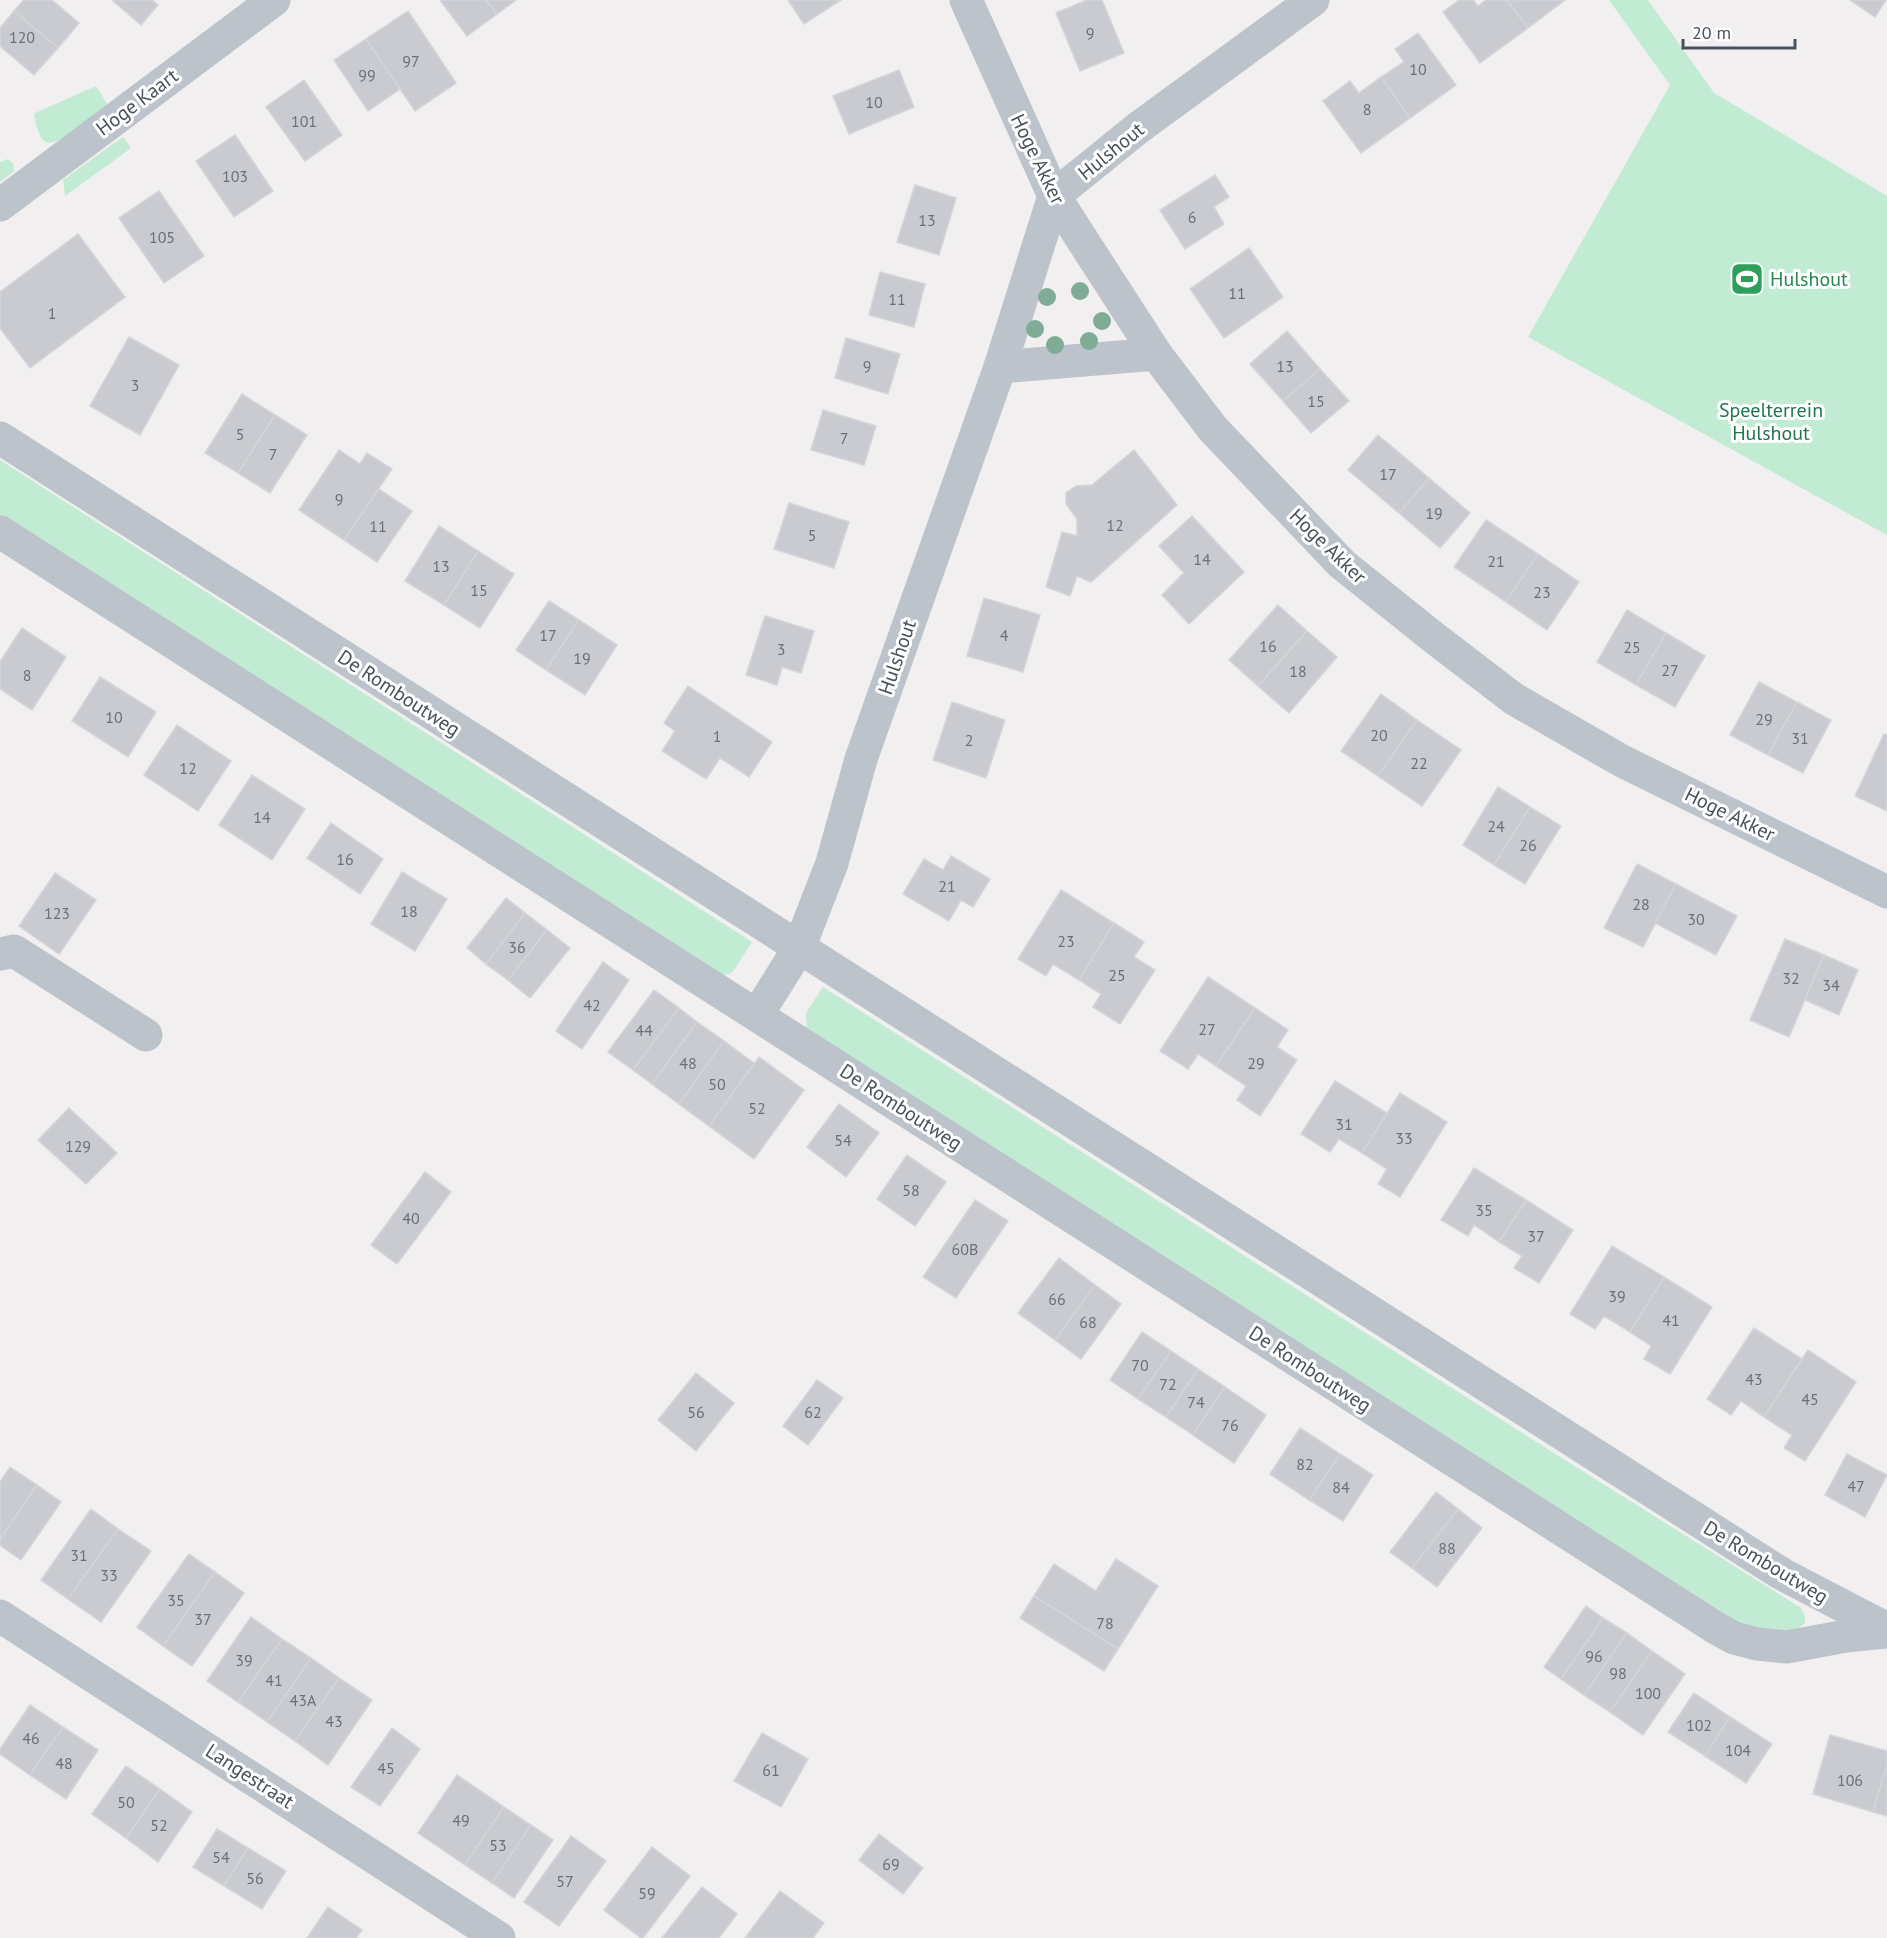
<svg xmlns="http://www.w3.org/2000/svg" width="1887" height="1938" viewBox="0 0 1887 1938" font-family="'PT Sans',sans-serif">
<rect width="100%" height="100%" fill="#f1efef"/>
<!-- green -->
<g fill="#c1ebd3">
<polygon points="1609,0 1648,0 1714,93 1887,196 1887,535 1528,337 1670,85"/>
<path d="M 96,86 L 107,104 C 96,113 59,147 46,142 C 39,139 36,123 34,116 L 35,113 Z"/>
<polygon points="123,137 131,148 65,196 63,180"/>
<polygon points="8,159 13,164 14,171 0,182 0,162"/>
<polygon points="0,460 752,942 734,970 730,974 715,975 0,518"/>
<polygon points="823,987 1560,1457 1801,1608 1805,1616 1805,1623 1792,1633 1749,1629 807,1034 806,1013"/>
</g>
<!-- building -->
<g fill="#c9cbd1" stroke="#d3d5da" stroke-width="1.5">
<polygon points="24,0 52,0 79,23 58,48 14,11"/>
<polygon points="112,0 152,0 158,5 141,25"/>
<polygon points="440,0 486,0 497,14 467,36"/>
<polygon points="486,0 516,0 497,14"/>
<polygon points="788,0 841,0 804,24"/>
<polygon points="1087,0 1102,0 1124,53 1080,71 1056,13"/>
<polygon points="1459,0 1473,0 1478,6 1486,0 1507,0 1528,28 1480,63 1443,12"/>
<polygon points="1507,0 1565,0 1528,28"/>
<polygon points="1850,0 1886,0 1875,17"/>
<polygon points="14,11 58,48 34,75 0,46 0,28"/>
<polygon points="408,11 456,83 415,111 366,39"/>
<polygon points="1418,33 1456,85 1410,118 1381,77 1404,62 1395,49"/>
<polygon points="366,39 400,89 368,111 334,60"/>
<polygon points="899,70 914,107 849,134 833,96"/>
<polygon points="1381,77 1410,118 1361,153 1323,101 1350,81 1359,93"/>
<polygon points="304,80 342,135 305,161 266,107"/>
<polygon points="235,135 273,191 234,217 196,161"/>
<polygon points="1215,175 1229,197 1214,207 1224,224 1185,249 1160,210"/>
<polygon points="915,185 956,198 939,255 897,242"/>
<polygon points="159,191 204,256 164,283 119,218"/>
<polygon points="78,234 125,297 30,368 0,328 0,292"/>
<polygon points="1249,248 1283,297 1224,338 1190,289"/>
<polygon points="880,272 925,284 914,327 869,315"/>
<polygon points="1287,331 1320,369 1283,401 1250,364"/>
<polygon points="129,337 179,365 140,435 90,406"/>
<polygon points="846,338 900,354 888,394 835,378"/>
<polygon points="1320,369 1349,401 1311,433 1283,401"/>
<polygon points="242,394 275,415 238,473 205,453"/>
<polygon points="823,410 876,426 864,465 811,450"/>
<polygon points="275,415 307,435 270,493 238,473"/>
<polygon points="1378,435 1429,478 1399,513 1348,470"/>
<polygon points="339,450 360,464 367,453 392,469 344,540 299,510"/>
<polygon points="1134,450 1177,505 1091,582 1077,576 1070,596 1046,587 1062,532 1077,536 1077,519 1066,504 1066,493 1076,486 1092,485"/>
<polygon points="1429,478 1470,513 1440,548 1399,513"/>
<polygon points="379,489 412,511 377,562 344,540"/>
<polygon points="789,503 849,522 834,568 774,549"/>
<polygon points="1192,516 1244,572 1189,624 1162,595 1184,573 1159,546"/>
<polygon points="1486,520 1538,554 1506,602 1454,567"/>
<polygon points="439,526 478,551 444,605 405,581"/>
<polygon points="478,551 514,574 480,628 444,605"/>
<polygon points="1538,554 1579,582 1547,630 1506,602"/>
<polygon points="984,598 1040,615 1023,672 967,656"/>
<polygon points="549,601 579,620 546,670 516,650"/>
<polygon points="1278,605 1307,631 1258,686 1229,660"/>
<polygon points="1627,610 1666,633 1636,685 1597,662"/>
<polygon points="765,616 814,631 801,673 782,667 777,685 746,675"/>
<polygon points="579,620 617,645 585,695 546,670"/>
<polygon points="22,628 66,657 32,710 0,689 0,662"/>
<polygon points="1307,631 1337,657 1289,713 1258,686"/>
<polygon points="1666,633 1705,656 1675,707 1636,685"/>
<polygon points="100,677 156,712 128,757 72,721"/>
<polygon points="1759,682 1797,702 1768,755 1730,735"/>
<polygon points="688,686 772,742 749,777 720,758 706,779 662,751 675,731 664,723"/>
<polygon points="1381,694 1417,720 1378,776 1341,751"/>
<polygon points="952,702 1005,720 986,778 933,760"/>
<polygon points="1797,702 1831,720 1803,773 1768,755"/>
<polygon points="1417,720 1461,750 1422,806 1378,776"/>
<polygon points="177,725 231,761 198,811 144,775"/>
<polygon points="1884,734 1887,735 1887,811 1855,796"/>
<polygon points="252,775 305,809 272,860 219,825"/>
<polygon points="1498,787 1530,807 1494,865 1463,845"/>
<polygon points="1530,807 1561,826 1525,884 1494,865"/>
<polygon points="331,823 383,859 360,894 307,858"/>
<polygon points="951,856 990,879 973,907 961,900 949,921 903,894 924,859 943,870"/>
<polygon points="1637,864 1676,884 1643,947 1604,928"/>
<polygon points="402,872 447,899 415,951 371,924"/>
<polygon points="55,873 96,900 59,954 19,926"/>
<polygon points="1676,884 1737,916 1716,955 1655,923"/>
<polygon points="1061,890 1114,923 1079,980 1053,964 1046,976 1018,959"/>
<polygon points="506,898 525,913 486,964 467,948"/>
<polygon points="525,913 547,930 508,980 486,964"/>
<polygon points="1114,923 1144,942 1134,957 1155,970 1120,1024 1093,1007 1101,994 1079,980"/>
<polygon points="547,930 570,948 530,998 508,980"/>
<polygon points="1785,939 1824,955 1789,1037 1750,1020"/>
<polygon points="1824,955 1858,970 1839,1015 1805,1000"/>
<polygon points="603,962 629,980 582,1049 556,1031"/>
<polygon points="1208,977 1255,1008 1216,1066 1198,1054 1188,1069 1160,1051"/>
<polygon points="654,990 679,1008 633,1070 608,1052"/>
<polygon points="679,1008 697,1022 652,1084 633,1070"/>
<polygon points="1255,1008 1288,1030 1277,1047 1297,1060 1260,1116 1237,1100 1246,1086 1216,1066"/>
<polygon points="697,1022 724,1041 679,1104 652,1084"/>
<polygon points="724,1041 755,1064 709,1126 679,1104"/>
<polygon points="759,1057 804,1090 754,1159 709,1126"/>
<polygon points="1335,1081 1387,1113 1362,1153 1339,1139 1330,1152 1301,1134"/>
<polygon points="1400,1093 1447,1122 1400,1197 1378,1184 1387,1169 1362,1153"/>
<polygon points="839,1104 879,1133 846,1177 807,1147"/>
<polygon points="69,1108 117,1153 86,1184 38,1140"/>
<polygon points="907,1155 946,1182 915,1226 877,1199"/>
<polygon points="1474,1168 1526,1200 1499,1242 1474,1225 1468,1236 1441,1220"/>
<polygon points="425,1172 451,1192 397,1264 371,1245"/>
<polygon points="975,1200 1008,1221 956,1298 923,1277"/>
<polygon points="1526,1200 1573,1230 1539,1283 1514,1268 1522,1256 1499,1242"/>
<polygon points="1612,1246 1664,1277 1630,1332 1604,1316 1595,1329 1570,1314"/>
<polygon points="1059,1258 1095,1285 1055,1340 1018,1313"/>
<polygon points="1664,1277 1712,1307 1670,1374 1644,1359 1651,1346 1630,1332"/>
<polygon points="1095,1285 1121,1304 1081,1359 1055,1340"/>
<polygon points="1754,1328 1802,1359 1764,1417 1741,1401 1731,1415 1707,1399"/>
<polygon points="1142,1332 1171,1351 1138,1399 1110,1380"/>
<polygon points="1808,1350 1856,1382 1805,1461 1784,1448 1792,1435 1764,1417"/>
<polygon points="1171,1351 1198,1369 1166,1417 1138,1399"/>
<polygon points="1198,1369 1225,1387 1193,1435 1166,1417"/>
<polygon points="696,1373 734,1403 696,1451 658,1420"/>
<polygon points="817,1380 843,1398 808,1445 783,1426"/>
<polygon points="1225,1387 1266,1415 1234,1463 1193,1435"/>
<polygon points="1300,1428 1340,1454 1309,1500 1270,1474"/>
<polygon points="1340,1454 1373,1475 1343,1521 1309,1500"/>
<polygon points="1847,1454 1887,1475 1865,1517 1825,1495"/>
<polygon points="10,1467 37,1485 0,1539 0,1482"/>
<polygon points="37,1485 61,1502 21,1560 0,1545 0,1539"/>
<polygon points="1436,1492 1458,1509 1412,1568 1390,1552"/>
<polygon points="91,1509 118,1529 68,1599 41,1580"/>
<polygon points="1458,1509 1482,1528 1437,1587 1412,1568"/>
<polygon points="118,1529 151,1551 101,1622 68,1599"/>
<polygon points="189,1554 215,1572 163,1646 137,1627"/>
<polygon points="1116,1559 1158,1586 1118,1649 1034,1596 1054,1564 1096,1591"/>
<polygon points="215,1572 244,1593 192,1666 163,1646"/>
<polygon points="1034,1596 1118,1649 1104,1671 1020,1618"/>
<polygon points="1586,1606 1603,1618 1561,1679 1544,1667"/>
<polygon points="251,1617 282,1639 238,1702 207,1681"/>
<polygon points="1603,1618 1627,1633 1584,1695 1561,1679"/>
<polygon points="1627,1633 1652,1651 1610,1712 1584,1695"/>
<polygon points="282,1639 311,1658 267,1722 238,1702"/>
<polygon points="1652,1651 1685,1674 1643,1735 1610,1712"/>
<polygon points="311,1658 339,1678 295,1741 267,1722"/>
<polygon points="339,1678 372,1700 328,1765 295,1741"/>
<polygon points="1694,1693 1730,1717 1705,1756 1668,1732"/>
<polygon points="30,1705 63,1727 30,1775 0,1754 0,1749"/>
<polygon points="1730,1717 1772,1744 1746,1783 1705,1756"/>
<polygon points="63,1727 98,1750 66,1799 30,1775"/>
<polygon points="392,1728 420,1749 380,1806 351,1787"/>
<polygon points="762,1733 808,1759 781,1807 734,1781"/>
<polygon points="1830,1735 1887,1751 1887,1765 1873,1812 1813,1794"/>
<polygon points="1887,1765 1887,1816 1873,1812"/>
<polygon points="126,1766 160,1789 126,1838 92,1814"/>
<polygon points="457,1775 504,1807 465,1865 418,1833"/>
<polygon points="160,1789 192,1812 158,1862 126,1838"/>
<polygon points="504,1807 531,1825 492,1883 465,1865"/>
<polygon points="531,1825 553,1840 514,1898 492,1883"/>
<polygon points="217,1829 248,1848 224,1886 193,1867"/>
<polygon points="879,1834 923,1868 903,1894 859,1860"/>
<polygon points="571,1836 606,1861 559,1926 524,1902"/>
<polygon points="652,1847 690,1876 643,1938 641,1938 604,1910"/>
<polygon points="248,1848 286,1871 262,1909 224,1886"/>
<polygon points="702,1887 737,1914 719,1938 662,1938"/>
<polygon points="780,1891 824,1923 813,1938 745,1938"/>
<polygon points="328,1907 362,1930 356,1938 307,1938"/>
</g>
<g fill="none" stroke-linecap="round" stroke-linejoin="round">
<!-- minor -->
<g stroke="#bcc3cb" stroke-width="33">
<polyline points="966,0 1054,196 1156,354 1213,429 1342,564 1433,637 1514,699 1622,761 1887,892"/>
<polyline points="0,205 274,0"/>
<polyline points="1000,367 1156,354"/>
<polyline points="0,438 1782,1574 1887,1629"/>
<polyline points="0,532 1716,1628 1734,1638 1757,1644 1787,1647 1846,1636 1887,1632"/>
<polyline points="0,954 14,951 146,1035"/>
<polyline points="757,1015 799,948 832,863 861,759 1000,367 1054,196 1138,128 1313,0"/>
<polyline points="0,1616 499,1938"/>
</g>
</g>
<!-- trees -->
<g fill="#7eac96">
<circle cx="1080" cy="291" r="9"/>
<circle cx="1047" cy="297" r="9"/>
<circle cx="1102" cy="321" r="9"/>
<circle cx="1035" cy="329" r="9"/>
<circle cx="1089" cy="341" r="9"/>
<circle cx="1055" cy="345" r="9"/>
</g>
<!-- icons -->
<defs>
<g id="stadium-square" transform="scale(1.725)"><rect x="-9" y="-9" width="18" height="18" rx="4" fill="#2e9e5b" stroke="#fff"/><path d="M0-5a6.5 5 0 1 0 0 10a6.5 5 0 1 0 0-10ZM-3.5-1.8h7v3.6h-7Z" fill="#fff"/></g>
</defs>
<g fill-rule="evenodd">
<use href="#stadium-square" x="1747" y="279"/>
</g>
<g text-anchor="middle" stroke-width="6" stroke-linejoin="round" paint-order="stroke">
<!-- number labels -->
<g font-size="16" fill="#697078">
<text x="1090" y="39">9</text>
<text x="22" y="43">120</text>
<text x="411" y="67">97</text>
<text x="1418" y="75">10</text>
<text x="367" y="81">99</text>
<text x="874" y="108">10</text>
<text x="1367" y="115">8</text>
<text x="304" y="127">101</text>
<text x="235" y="182">103</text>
<text x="1192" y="223">6</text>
<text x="927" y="226">13</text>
<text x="162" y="243">105</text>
<text x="1237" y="299">11</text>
<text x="897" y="305">11</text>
<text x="52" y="319">1</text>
<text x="867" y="372">9</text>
<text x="1285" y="372">13</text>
<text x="135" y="391">3</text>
<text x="1316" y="407">15</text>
<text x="240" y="440">5</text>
<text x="844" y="444">7</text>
<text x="273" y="460">7</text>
<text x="1388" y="480">17</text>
<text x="339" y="505">9</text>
<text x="1434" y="519">19</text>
<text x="1115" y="531">12</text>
<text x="378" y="532">11</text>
<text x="812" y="541">5</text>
<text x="1202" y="565">14</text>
<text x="1496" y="567">21</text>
<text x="441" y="572">13</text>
<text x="479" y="596">15</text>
<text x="1542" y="598">23</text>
<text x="548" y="641">17</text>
<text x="1004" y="641">4</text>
<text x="1268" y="652">16</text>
<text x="1632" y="653">25</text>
<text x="781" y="655">3</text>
<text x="582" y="664">19</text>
<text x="1670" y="676">27</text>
<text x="1298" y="677">18</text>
<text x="27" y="681">8</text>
<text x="114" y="723">10</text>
<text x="1764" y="725">29</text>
<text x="1379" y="741">20</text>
<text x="717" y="742">1</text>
<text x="1800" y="744">31</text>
<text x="969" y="746">2</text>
<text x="1419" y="769">22</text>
<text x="188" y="774">12</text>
<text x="262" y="823">14</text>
<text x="1496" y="832">24</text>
<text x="1528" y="851">26</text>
<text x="345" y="865">16</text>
<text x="947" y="892">21</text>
<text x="1641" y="910">28</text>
<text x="409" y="917">18</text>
<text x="57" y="919">123</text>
<text x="1696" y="925">30</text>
<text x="1066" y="947">23</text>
<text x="517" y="953">36</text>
<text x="1117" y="981">25</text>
<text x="1791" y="984">32</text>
<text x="1831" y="991">34</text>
<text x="592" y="1011">42</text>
<text x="1207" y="1035">27</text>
<text x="644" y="1036">44</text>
<text x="688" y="1069">48</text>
<text x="1256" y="1069">29</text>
<text x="717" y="1090">50</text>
<text x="757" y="1114">52</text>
<text x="1344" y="1130">31</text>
<text x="1404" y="1144">33</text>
<text x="843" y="1146">54</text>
<text x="78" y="1152">129</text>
<text x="911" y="1196">58</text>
<text x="1484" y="1216">35</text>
<text x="411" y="1224">40</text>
<text x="1536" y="1242">37</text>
<text x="965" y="1255">60B</text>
<text x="1617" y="1302">39</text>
<text x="1057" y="1305">66</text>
<text x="1671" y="1326">41</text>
<text x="1088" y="1328">68</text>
<text x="1140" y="1371">70</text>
<text x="1754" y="1385">43</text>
<text x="1168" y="1390">72</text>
<text x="1810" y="1405">45</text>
<text x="1196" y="1408">74</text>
<text x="696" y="1418">56</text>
<text x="813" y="1418">62</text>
<text x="1230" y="1431">76</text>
<text x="1305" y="1470">82</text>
<text x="1856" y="1492">47</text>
<text x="1341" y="1493">84</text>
<text x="1447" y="1554">88</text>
<text x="79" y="1561">31</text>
<text x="109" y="1581">33</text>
<text x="176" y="1606">35</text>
<text x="203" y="1625">37</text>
<text x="1105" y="1629">78</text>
<text x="1594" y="1662">96</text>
<text x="244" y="1666">39</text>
<text x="1618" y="1679">98</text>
<text x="274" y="1686">41</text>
<text x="1648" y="1699">100</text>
<text x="303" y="1706">43A</text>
<text x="334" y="1727">43</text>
<text x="1699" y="1731">102</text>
<text x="31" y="1744">46</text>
<text x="1738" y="1756">104</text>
<text x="64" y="1769">48</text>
<text x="386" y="1774">45</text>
<text x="771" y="1776">61</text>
<text x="1850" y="1786">106</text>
<text x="126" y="1808">50</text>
<text x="461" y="1826">49</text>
<text x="159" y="1831">52</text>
<text x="498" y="1851">53</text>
<text x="221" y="1863">54</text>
<text x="891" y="1870">69</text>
<text x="255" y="1884">56</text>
<text x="565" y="1887">57</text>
<text x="647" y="1899">59</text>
</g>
<!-- street labels -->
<g font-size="20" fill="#49515b" stroke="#fff">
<text transform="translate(137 102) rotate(-37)" y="7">Hoge Kaart</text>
<text transform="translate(1111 151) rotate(-39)" y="7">Hulshout</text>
<text transform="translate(1038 159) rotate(64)" y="7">Hoge Akker</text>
<text transform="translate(1328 546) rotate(44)" y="7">Hoge Akker</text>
<text transform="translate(897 657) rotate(-71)" y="7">Hulshout</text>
<text transform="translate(399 693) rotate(33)" y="7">De Romboutweg</text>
<text transform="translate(1730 814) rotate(26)" y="7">Hoge Akker</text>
<text transform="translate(901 1107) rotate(33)" y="7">De Romboutweg</text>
<text transform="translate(1310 1369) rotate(33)" y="7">De Romboutweg</text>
<text transform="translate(1766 1562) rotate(31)" y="7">De Romboutweg</text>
<text transform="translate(250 1776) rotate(33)" y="7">Langestraat</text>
</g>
<!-- leisure labels -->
<g font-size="20" fill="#27864d" stroke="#fff" text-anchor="start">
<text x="1770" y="286">Hulshout</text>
</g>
<!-- park labels -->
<g font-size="20" fill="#1f764e" stroke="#fff">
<text x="1771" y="417">Speelterrein<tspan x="1771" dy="23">Hulshout</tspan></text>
</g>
</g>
<!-- scale -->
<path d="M1683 39v9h112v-9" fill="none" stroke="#49515b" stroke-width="3"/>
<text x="1692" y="39" font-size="18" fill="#49515b" stroke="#ffffff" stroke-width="4.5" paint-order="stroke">20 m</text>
</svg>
